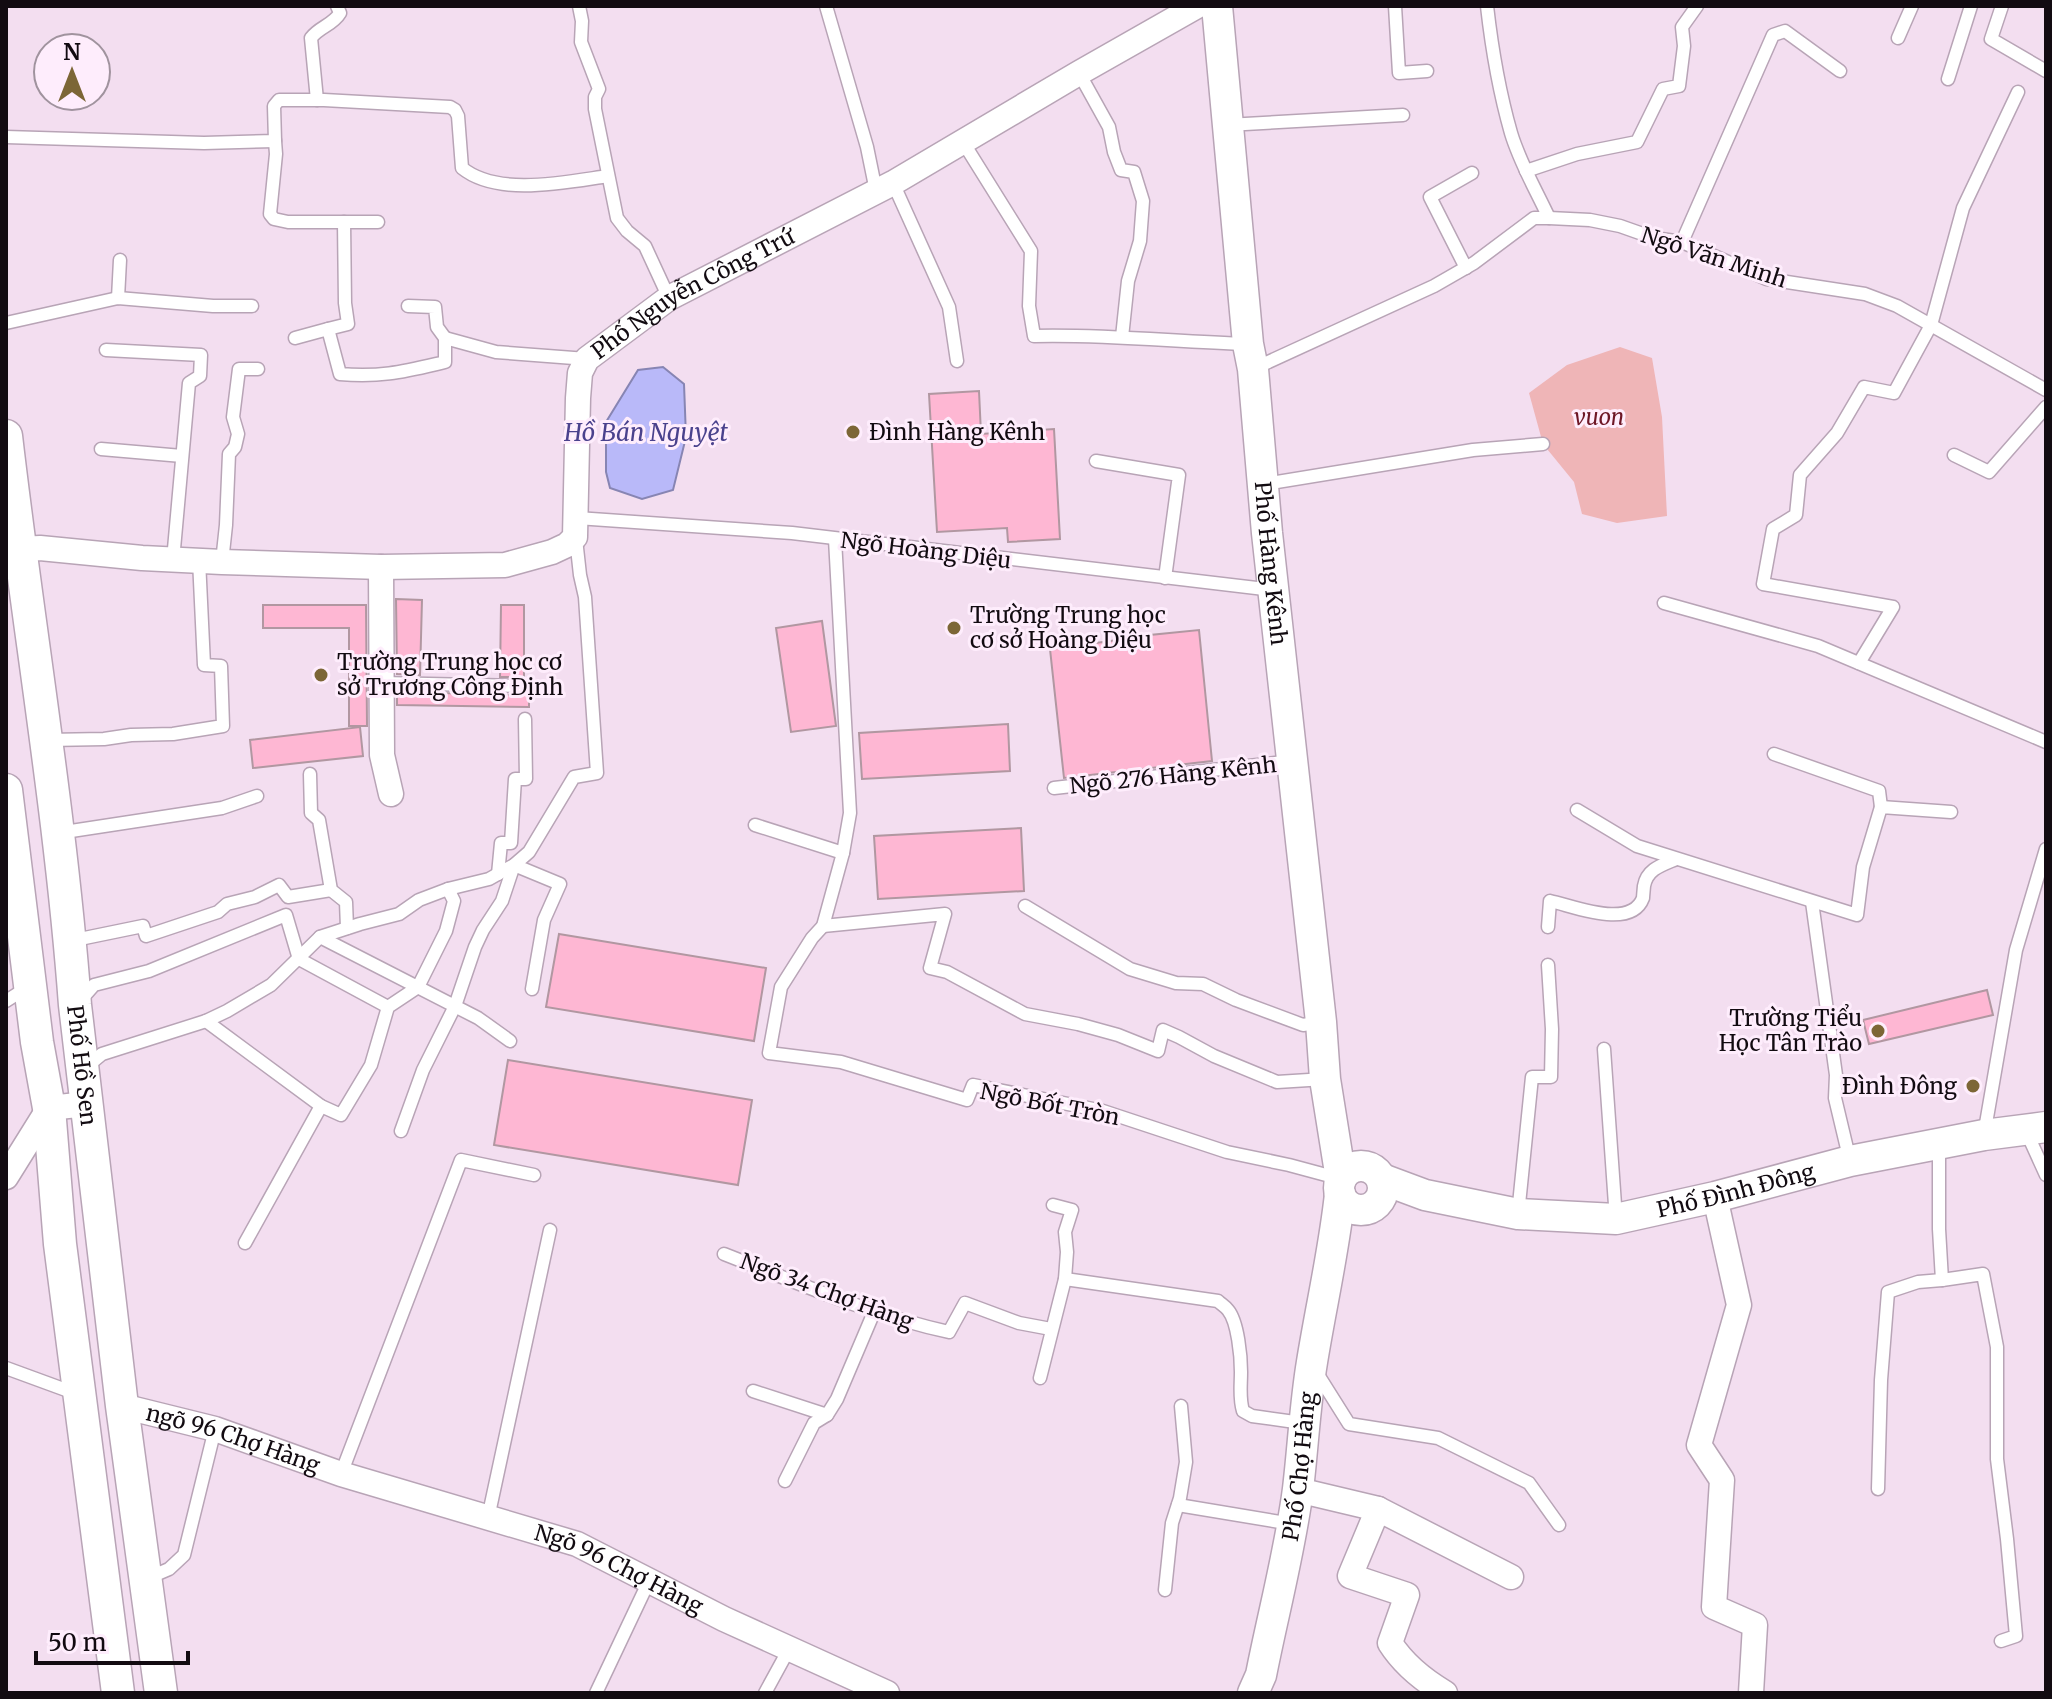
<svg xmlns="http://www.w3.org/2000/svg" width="2052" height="1699" viewBox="0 0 2052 1699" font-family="Merriweather,serif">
<rect width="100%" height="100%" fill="#f3def0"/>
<!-- green -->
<polygon fill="#efb5b7" points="1620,347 1652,358 1662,417 1667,516 1617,523 1582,514 1574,482 1543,444 1529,393 1567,365"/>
<!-- water -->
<polygon fill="#b9b9f9" stroke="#8785b3" stroke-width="2" points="663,367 684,384 686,437 673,490 642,499 610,488 606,472 606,422 638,370"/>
<!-- building -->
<g fill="#feb7d3" stroke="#b197a1" stroke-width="2">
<polygon points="979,391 981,434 1054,429 1060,539 1008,542 1007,528 937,532 929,394"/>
<polygon points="396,599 422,600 420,675 397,674"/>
<polygon points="263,605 366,605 367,726 349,726 349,628 263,628"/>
<polygon points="501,605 524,605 524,677 500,677"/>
<polygon points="822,621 836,726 791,732 776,628"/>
<polygon points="1199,630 1212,761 1064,778 1050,649 1140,637 1140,636"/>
<polygon points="397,692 523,695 529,692 529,707 397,705"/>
<polygon points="1008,724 1010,771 862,779 859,733"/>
<polygon points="360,727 363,756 253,768 250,740"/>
<polygon points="1021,828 1024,891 878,899 874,836"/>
<polygon points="559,934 766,968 754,1041 546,1007"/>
<polygon points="1987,990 1993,1015 1869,1044 1863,1020"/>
<polygon points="508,1060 752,1100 738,1185 494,1145"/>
</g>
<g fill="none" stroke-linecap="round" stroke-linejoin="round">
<!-- service casing -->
<g stroke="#b8a4b6" stroke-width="15">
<g id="service">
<polyline points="579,6 582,21 581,42 599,89 595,97 595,109 617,218 627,231 645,246 669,298"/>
<polyline points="826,6 867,147 876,191"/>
<polyline points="1395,6 1399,73 1427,71"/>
<path d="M 1487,6 C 1492,50 1499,91 1511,133 C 1520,163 1536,190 1549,218"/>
<polyline points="2002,6 1991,39 2046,71"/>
<polyline points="1898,38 1912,6"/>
<polyline points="1079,73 1109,127 1114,152 1121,170 1134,172 1143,201 1140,241 1128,281 1122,337"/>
<polyline points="1948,79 1971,6"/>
<path d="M 317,100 L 311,38 C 319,27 333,25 340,13 L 337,6"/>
<polyline points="1227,125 1403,115"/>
<path d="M 6,137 L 204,143 L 275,141 L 274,106 L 279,100 L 324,100 L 450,107 L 455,110 L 458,116 L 462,168 C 498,197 566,182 608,176"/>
<polyline points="275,141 276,154 270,214 274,219 288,222 378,222"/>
<path d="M 963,142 L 1031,251 L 1029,306 L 1034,336 C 1106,334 1176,342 1248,344"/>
<polyline points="1526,171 1577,154 1637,142 1663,89 1679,86 1684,46 1682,27 1697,6"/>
<polyline points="893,183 949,307 957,361"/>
<polyline points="1682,242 1773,35 1785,31 1840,71"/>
<polyline points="1466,268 1430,197 1472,173"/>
<polyline points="118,298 120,260"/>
<polyline points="6,323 118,298 213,306 252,306"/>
<polyline points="328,329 348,324 345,303 344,222"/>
<path d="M 295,338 L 328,329 L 340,374 C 381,378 406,371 445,362 L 445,338 L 437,327 L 435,307 L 408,306"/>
<polyline points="445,338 496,352 587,359"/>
<polyline points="106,350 201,355 200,376 189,383 173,560"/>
<polyline points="1253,369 1434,286 1474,263 1534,218 1549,218 1590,220 1620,226 1654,238 1682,242 1767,279 1865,294 1897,306 2046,390"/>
<polyline points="101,449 182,456"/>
<polyline points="1954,455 1989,472 2046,407"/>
<polyline points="1096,461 1179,475 1165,578"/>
<polyline points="1265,484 1473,450 1543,444"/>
<polyline points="577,518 792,533 1273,590"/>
<polyline points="835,539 850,813 843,853 823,926 812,938 781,987 769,1053 841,1062 967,1100 973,1085 1103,1111 1227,1152 1289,1165 1341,1179"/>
<polyline points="222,562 226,525 229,454 235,447 238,434 233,417 239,369 258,369"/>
<polyline points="1664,603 1818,646 2046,742"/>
<polyline points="1859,663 1893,607 1763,584 1773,529 1796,515 1800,475 1837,433 1864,387 1894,393 1931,325 1963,208 2018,92"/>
<polyline points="382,683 523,686"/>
<polyline points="48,740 104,739 131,735 173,734 223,726 221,666 204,665 199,560"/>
<polyline points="1774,754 1879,791 1881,807"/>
<polyline points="310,774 311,813 319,820 331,890 346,902 347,928"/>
<polyline points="1054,788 1292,761"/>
<polyline points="1577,810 1637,846 1857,915 1863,867 1881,807 1951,812"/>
<polyline points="755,825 843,853"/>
<polyline points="58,833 222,808 257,796"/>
<polyline points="498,874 501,843 511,843 515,779 526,779 525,719"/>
<polyline points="1812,902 1836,1075 1835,1098 1850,1161"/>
<polyline points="1025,906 1130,969 1176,983 1203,984 1236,1000 1303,1025 1321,1022"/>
<polyline points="823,926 945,914 930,968 947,972 1025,1014 1078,1024 1118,1035 1158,1051 1163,1030 1179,1037 1214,1056 1277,1082 1325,1079"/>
<path d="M 1548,927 L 1550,901 C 1574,906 1631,930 1643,898 C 1643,897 1644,886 1644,886 C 1647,869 1662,865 1676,859"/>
<polyline points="320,937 478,1018 510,1041"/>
<polyline points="70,941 143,926 146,936 218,912 227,904 255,897 279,885 288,897 331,890"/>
<polyline points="6,1001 28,987"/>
<polyline points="79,1002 94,985 149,971 286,915 299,959 388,1007"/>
<polyline points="206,1021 321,1106 341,1115 371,1065 388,1007 418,987 446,931 454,901 448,889"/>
<polyline points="1604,1049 1616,1219"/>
<polyline points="85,1068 102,1054 206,1021 227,1011 271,985 320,937 360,924 399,914 419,900 448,889 489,879 514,865 529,852 574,777 597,773 585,597 580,575 576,539"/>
<polyline points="401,1131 423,1070 455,1006 475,947 483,930 502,901 514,865 560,884 544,920 532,989"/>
<polyline points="2026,1131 2046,1175"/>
<polyline points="1984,1135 2016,950 2046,849"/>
<polyline points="1518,1214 1532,1077 1551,1077 1552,1029 1548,965"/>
<polyline points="245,1243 321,1106"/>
<path d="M 724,1254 C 798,1283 871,1315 949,1332 L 965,1303 L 1019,1323 L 1051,1329"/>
<path d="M 1065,1279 L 1218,1301 C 1221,1304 1225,1306 1228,1310 C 1238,1322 1241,1357 1241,1372 C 1241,1386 1239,1398 1243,1411 L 1252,1416 L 1302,1423"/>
<polyline points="1942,1280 1983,1274 1997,1347 1997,1459 2007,1539 2016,1636 2001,1641"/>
<polyline points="6,1368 77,1394"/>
<polyline points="1315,1370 1349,1424 1438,1438 1529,1483 1559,1525"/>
<polyline points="1040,1378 1065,1279 1067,1252 1065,1232 1072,1210 1053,1205"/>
<polyline points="753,1391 827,1415"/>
<polyline points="341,1474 461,1160 534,1175"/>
<polyline points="785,1481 814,1423 827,1415 837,1399 874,1312"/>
<polyline points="1878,1489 1881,1380 1888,1292 1918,1282 1942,1280 1939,1229 1939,1144"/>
<polyline points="1178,1505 1292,1524"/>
<polyline points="488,1518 550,1230"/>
<polyline points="148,1578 169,1569 184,1555 215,1429"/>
<polyline points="1165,1590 1172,1523 1180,1498 1186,1462 1181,1406"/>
<polyline points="596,1693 649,1581"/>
<polyline points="765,1693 789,1649"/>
</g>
</g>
<!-- minor casing -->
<g stroke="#b8a4b6" stroke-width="27">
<g id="minor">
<path id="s1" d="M 19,549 L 40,548 L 142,558 L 222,562 L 381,567 L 505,565 L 552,552 L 567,545 L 575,537 L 578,398 L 580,373 L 587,359 L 669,298 L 893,183 L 1079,73 L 1197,6"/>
<polyline points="381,567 382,755 391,794"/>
<polyline points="6,1177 49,1108 87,1104"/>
<polyline points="1715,1197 1739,1305 1699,1445 1722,1480 1714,1607 1755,1625 1751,1693"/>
<path id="s2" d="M 122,1406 L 215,1429 L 341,1474 L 577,1544 L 724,1619 L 887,1693"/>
<polyline points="1298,1490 1378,1509"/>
<path d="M 1445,1693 C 1423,1680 1404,1665 1390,1643 L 1407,1595 L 1350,1576 L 1378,1509 L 1511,1577"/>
</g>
</g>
<!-- tertiary casing -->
<g stroke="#b8a4b6" stroke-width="33">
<g id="tertiary">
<path id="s3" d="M 1217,6 L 1248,344 L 1253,369 L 1267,533 L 1321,1022 L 1325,1079 L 1341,1179"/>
<circle cx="1361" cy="1188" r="22"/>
<path id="s4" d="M 1382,1179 L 1425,1195 L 1518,1214 L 1616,1219 L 1715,1197 L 1850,1161 L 1984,1135 L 2046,1127"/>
<path id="s5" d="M 1253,1693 L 1261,1675 C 1273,1614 1290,1551 1298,1489 C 1303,1447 1305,1404 1312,1362 C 1321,1306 1334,1251 1340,1194"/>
</g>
</g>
<!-- secondary casing -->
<g stroke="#b8a4b6" stroke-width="35">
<g id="secondary">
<path id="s6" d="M 6,436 C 28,626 61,815 75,1005 L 122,1406 L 161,1693"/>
<polyline points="6,790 37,1042 49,1108 60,1244 118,1693"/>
</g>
</g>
<!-- service -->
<use href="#service" stroke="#fff" stroke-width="12"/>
<!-- minor -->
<use href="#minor" stroke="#fff" stroke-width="24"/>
<!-- tertiary -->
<use href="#tertiary" stroke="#fff" stroke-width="30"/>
<!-- secondary -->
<use href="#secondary" stroke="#fff" stroke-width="32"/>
</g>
<!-- markers -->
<g fill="#7c6636" stroke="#feedfc" stroke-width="3">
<circle cx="853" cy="432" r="8"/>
<circle cx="954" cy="628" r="8"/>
<circle cx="321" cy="675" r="8"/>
<circle cx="1878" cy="1031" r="8"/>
<circle cx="1973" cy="1086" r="8"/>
</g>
<g text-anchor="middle" stroke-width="6" stroke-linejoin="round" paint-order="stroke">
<!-- street labels -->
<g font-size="22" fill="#120b11" stroke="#feedfc">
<text transform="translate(1714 257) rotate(18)" y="8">Ngõ Văn Minh</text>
<text dy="8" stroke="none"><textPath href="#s1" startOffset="868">Phố Nguyễn Công Trứ</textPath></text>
<text transform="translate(926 550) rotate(7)" y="8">Ngõ Hoàng Diệu</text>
<text dy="8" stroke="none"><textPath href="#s3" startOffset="560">Phố Hàng Kênh</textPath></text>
<text transform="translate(1173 775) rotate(-6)" y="8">Ngõ 276 Hàng Kênh</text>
<text dy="8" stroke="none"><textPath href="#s6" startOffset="634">Phố Hồ Sen</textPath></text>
<text transform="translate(1050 1104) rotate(11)" y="8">Ngõ Bốt Tròn</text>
<text dy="8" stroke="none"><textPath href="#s4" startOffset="362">Phố Đình Đông</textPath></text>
<text transform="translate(827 1291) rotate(20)" y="8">Ngõ 34 Chợ Hàng</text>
<text dy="8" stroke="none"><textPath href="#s2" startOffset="116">ngõ 96 Chợ Hàng</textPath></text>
<text dy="8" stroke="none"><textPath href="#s5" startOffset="232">Phố Chợ Hàng</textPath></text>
<text dy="8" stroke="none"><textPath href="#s2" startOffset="524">Ngõ 96 Chợ Hàng</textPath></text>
</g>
<!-- park labels -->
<g font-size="22" font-style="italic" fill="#6e1726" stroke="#feedfc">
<text x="1599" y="425">vuon</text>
</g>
<!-- poi labels -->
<g font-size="22" fill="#120b11" stroke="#feedfc" text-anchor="start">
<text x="869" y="440">Đình Hàng Kênh</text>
<text x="970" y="623">Trường Trung học<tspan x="970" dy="25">cơ sở Hoàng Diệu</tspan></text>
<text x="337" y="670">Trường Trung học cơ<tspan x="337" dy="25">sở Trương Công Định</tspan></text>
<text x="1862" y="1026" text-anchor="end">Trường Tiểu<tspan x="1862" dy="25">Học Tân Trào</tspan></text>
<text x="1957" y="1094" text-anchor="end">Đình Đông</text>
</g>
<!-- water labels -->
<g font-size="24" font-style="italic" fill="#4a428d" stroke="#feedfc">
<text x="646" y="441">Hồ Bán Nguyệt</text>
</g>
</g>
<!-- border -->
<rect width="2052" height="1699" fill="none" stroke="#120b11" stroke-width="16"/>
<!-- north arrow -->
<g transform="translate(72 72)"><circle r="38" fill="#feedfc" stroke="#a0939e" stroke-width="2"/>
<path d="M0-6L14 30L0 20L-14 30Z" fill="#7c6636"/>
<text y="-12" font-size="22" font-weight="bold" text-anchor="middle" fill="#120b11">N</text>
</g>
<!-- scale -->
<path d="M36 1651v12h152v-12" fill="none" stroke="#120b11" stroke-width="4"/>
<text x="48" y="1651" font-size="24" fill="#120b11" stroke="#feedfc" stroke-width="6" paint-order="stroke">50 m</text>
</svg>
